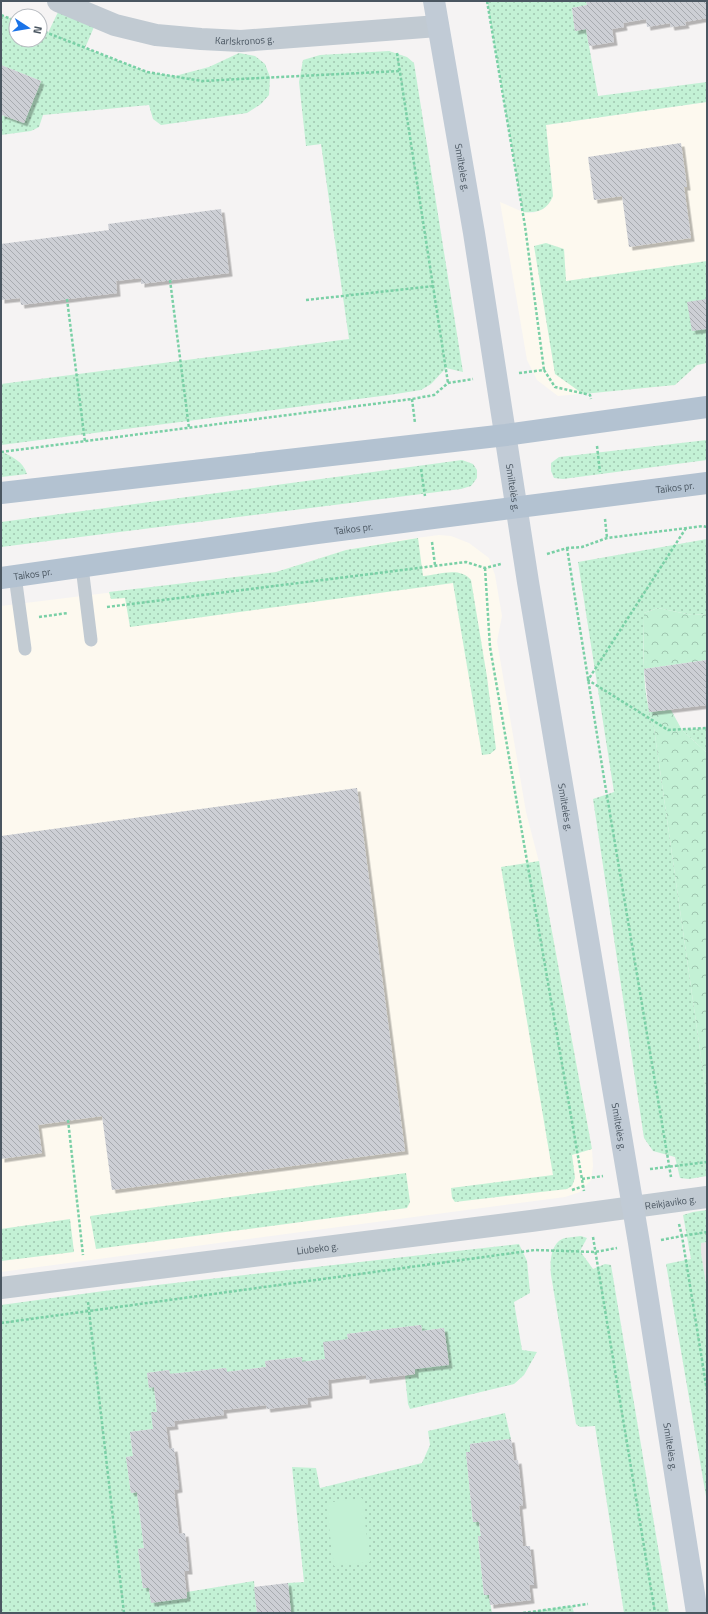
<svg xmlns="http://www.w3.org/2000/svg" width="708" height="1614" viewBox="0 0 708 1614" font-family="'Titillium Web',sans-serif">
<defs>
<pattern id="grass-dots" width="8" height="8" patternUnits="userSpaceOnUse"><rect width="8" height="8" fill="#c3f1d5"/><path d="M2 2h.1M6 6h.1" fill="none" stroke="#a0c6b0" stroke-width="1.8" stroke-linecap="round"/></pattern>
<pattern id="forest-crowns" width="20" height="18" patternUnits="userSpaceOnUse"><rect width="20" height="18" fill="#c3f1d5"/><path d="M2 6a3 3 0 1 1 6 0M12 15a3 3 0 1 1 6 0" fill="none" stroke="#a0c6b0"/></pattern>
<pattern id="building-back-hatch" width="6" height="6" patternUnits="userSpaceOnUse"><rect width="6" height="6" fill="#cdcfd5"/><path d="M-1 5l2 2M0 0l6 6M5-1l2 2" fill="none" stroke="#a8abb0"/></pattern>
<filter id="shadow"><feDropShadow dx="3.5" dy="3.5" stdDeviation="0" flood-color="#0004"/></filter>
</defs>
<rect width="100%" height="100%" fill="#f5f3f3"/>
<!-- commercial -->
<g fill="#fdf9ef">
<polygon points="707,102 707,363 697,365 675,385 558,396 537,380 527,360 500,202 523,212 534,213 553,196 546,125"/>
<polygon points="439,535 451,536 469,543 489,558 495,575 502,616 497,641 526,812 540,866 592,1149 593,1166 591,1180 580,1192 565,1197 1,1272 1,606 276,572 346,550 401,540"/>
</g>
<!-- education -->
<polygon fill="#e6e4e5" points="707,1242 707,1289 701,1253 701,1243"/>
<!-- grass -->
<g fill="url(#grass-dots)">
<path d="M 487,1 L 586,1 L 587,5 L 572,8 L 575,31 L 586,29 L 598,96 L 707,82 L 707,102 L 546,125 L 553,196 C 547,211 537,213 523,212 Z"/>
<polygon points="58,12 94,27 85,48 147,72 175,76 209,67 239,53 255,56 265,64 270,77 269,95 261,104 247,113 161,125 153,119 149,105 43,115 39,127 31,131 1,135 1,118 2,115 24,123 41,81 1,65 1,15 16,21 16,40 40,40 40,30 48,33"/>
<polygon points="389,51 407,57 414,63 463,372 446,368 431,384 421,390 389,395 1,445 1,384 349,339 321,144 306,146 299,82 303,60 320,55"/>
<polygon points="546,243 564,249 566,281 707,261 707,363 697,365 675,385 583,394 555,374 534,246"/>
<polygon points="707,440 707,460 563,479 554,478 551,471 551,463 559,457"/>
<path d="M 1,451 C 12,457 23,461 27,474 L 1,477 Z"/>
<polygon points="462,460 473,464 477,470 477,478 471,486 461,489 1,547 1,522"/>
<path d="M 418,538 L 423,576 C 438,575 460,566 471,580 L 487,677 L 496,749 L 490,754 L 482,755 L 453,583 L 130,627 L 125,598 L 111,599 L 109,592 L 276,572 L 346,550 Z"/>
<path d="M 707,539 L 707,614 L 692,615 L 658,608 L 644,613 C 644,644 641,694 653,721 L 707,1099 L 707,1176 L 689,1179 L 680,1178 L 675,1157 L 653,1151 L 644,1138 L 593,799 L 614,792 L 578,562 Z"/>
<polygon points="707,728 707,753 682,730"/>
<polygon points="539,861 592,1149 572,1155 575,1178 572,1186 567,1189 455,1202 452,1198 451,1188 553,1175 501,867"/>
<polygon points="406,1173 410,1202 407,1208 96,1249 90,1216"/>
<polygon points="707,1210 707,1242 701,1243 701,1253 707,1289 707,1502 666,1264 691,1259 683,1215 693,1212"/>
<polygon points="70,1219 74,1252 1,1261 1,1229"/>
<path d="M 581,1236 L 587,1238 L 580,1251 L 593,1269 L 605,1264 L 611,1265 L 669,1613 L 624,1613 L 595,1426 L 580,1427 L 576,1424 L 551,1275 C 550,1263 550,1242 565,1238 C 570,1237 576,1237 581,1236 Z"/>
<polygon points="519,1244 527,1261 530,1293 514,1302 522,1350 537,1352 524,1375 514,1384 410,1409 408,1404 405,1376 415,1374 415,1369 449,1364 444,1328 422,1331 421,1325 347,1334 348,1339 325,1359 302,1362 301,1357 265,1361 266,1367 227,1372 226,1368 170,1374 169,1370 147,1373 149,1387 154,1387 157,1412 152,1412 153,1429 130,1432 133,1456 126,1457 131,1493 137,1492 144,1548 138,1549 143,1588 149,1588 151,1602 187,1598 187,1592 254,1581 257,1613 1,1613 1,1305 104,1291"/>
<polygon points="505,1413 511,1439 470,1444 470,1452 466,1452 473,1522 479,1522 481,1536 478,1537 484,1595 489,1595 492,1613 291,1613 288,1583 304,1582 292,1467 316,1468 320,1488 422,1463 430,1445 428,1431"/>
<polygon points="572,1606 574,1613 523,1613"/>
</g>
<!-- forest -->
<g fill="url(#forest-crowns)">
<polygon points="658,608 692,615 707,614 707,660 644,669 644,613"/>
<polygon points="671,710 682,730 707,753 707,1099 653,721 649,712"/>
</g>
<!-- garden -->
<polygon fill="#c3f1d5" points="362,1498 370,1562 334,1566 326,1503"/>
<!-- building -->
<g fill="url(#building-back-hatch)" filter="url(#shadow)">
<polygon points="586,1 707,1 707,18 685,22 686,25 671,27 670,23 647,27 646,19 623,23 624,27 612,29 614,42 589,46 586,29 575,31 572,8 587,5"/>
<polygon points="1,65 41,81 24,123 2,115 1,118"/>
<polygon points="681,143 687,187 684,187 691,238 629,247 622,196 594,200 588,157"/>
<polygon points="221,209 229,273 141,284 141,278 116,281 117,293 21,305 20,298 1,300 1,244 109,230 108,224"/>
<polygon points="707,299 707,329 692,331 687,302"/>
<polygon points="707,660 707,705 649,712 644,669"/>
<polygon points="357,788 405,1151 112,1190 102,1116 38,1125 42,1153 1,1159 1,836"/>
<polygon points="421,1325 422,1331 444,1328 449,1365 415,1369 415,1374 366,1380 366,1375 328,1380 329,1395 307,1398 308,1404 267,1409 266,1405 223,1410 224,1415 174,1421 175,1426 166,1427 169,1449 174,1448 179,1489 174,1490 179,1534 185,1533 189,1571 184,1571 187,1598 151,1603 149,1588 143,1588 138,1549 144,1548 137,1492 131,1493 126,1457 133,1456 130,1432 153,1429 151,1412 157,1412 154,1387 149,1388 147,1373 169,1370 170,1374 226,1368 227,1372 266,1367 265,1361 302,1357 302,1362 325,1359 323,1342 348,1339 347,1334"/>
<polygon points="511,1439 514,1461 518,1460 523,1505 519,1506 523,1546 530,1546 534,1585 529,1585 531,1600 490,1605 489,1595 484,1595 478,1536 481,1536 479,1522 473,1522 466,1452 470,1452 470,1444"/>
<polygon points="288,1583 291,1613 257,1613 254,1587"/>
</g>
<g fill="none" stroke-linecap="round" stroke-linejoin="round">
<!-- path -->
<g stroke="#7ad0a6" stroke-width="2.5" stroke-dasharray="3 2" stroke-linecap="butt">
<polyline points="487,1 525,226 544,370"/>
<polyline points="1,15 16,21"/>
<polyline points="40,30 147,72 202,81 400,71"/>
<polyline points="397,53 448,383"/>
<polyline points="170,280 189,428"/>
<polyline points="67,299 85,442"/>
<polyline points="306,300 434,286"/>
<polyline points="519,373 544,370 555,387 590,395 591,399"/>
<polyline points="412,399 415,423"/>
<polyline points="597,446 600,472"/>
<polyline points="1,452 412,399 434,395 448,383 473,379"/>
<polyline points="421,469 425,496"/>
<polyline points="605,519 607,538"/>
<polyline points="686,528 588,680 668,730 707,728"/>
<polyline points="432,542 435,565"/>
<polyline points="567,548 604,778 671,1177"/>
<polyline points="547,554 567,548 582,547 607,538 703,526 707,527"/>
<polyline points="485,568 490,647 584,1191"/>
<polyline points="107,607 466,562 485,568 501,564"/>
<polyline points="39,617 68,613"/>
<polyline points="68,1120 83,1255"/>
<polyline points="650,1169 707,1162"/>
<polyline points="582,1179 603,1176"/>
<polyline points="572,1190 584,1186"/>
<polyline points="679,1224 682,1236 707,1232"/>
<polyline points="593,1237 655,1613"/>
<polyline points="661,1240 682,1236 707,1391"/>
<polyline points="88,1302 124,1613"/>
<polyline points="1,1323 535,1250 595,1252 617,1248"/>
<polyline points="523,1613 588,1604"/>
</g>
<!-- lane -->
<g stroke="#c1cad2" stroke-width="13">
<polyline points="82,567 91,640"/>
<polyline points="15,576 25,649"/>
</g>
<!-- street -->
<g stroke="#c1cad2" stroke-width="22">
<path id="s1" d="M 58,1 L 115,25 L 156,35 L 201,39 L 241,41 L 438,26"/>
<path id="s2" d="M 1,1288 L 531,1221 L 707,1197"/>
</g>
<!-- secondary -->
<path stroke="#c1cbd6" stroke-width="22" id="s3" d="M 434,1 L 474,233 L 528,582 L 639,1243 L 697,1613"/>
<!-- primary -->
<g stroke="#b3c2d1" stroke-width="22">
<polyline points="1,493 506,435 707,407"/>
<path id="s4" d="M 1,578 L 317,533 L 707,483"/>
</g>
</g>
<g text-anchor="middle" stroke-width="4" stroke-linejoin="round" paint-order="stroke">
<!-- street labels -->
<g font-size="10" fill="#4a5661" stroke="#fff">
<text dy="4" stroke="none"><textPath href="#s1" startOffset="193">Karlskronos g.</textPath></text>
<text dy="4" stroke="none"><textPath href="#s3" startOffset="169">Smiltelės g.</textPath></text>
<text dy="4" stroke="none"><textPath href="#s3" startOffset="493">Smiltelės g.</textPath></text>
<text dy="4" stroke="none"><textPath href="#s4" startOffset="680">Taikos pr.</textPath></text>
<text dy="4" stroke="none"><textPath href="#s4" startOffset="356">Taikos pr.</textPath></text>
<text dy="4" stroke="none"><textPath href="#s4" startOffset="32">Taikos pr.</textPath></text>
<text dy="4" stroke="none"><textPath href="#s3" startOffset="817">Smiltelės g.</textPath></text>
<text dy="4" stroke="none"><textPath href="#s3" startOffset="1141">Smiltelės g.</textPath></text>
<text dy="4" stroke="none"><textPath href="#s2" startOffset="675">Reikjaviko g.</textPath></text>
<text dy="4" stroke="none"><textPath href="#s2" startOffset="319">Liubeko g.</textPath></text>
<text dy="4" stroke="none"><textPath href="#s3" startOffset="1465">Smiltelės g.</textPath></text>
</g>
</g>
<!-- border -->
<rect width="708" height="1614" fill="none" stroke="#4a5661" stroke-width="4"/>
<!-- north arrow -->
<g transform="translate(28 28) rotate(102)"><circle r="19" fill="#ffffff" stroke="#b7bbc0"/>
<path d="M0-3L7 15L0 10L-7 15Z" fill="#1a73e8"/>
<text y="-6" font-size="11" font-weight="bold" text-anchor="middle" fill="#4a5661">N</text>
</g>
</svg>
